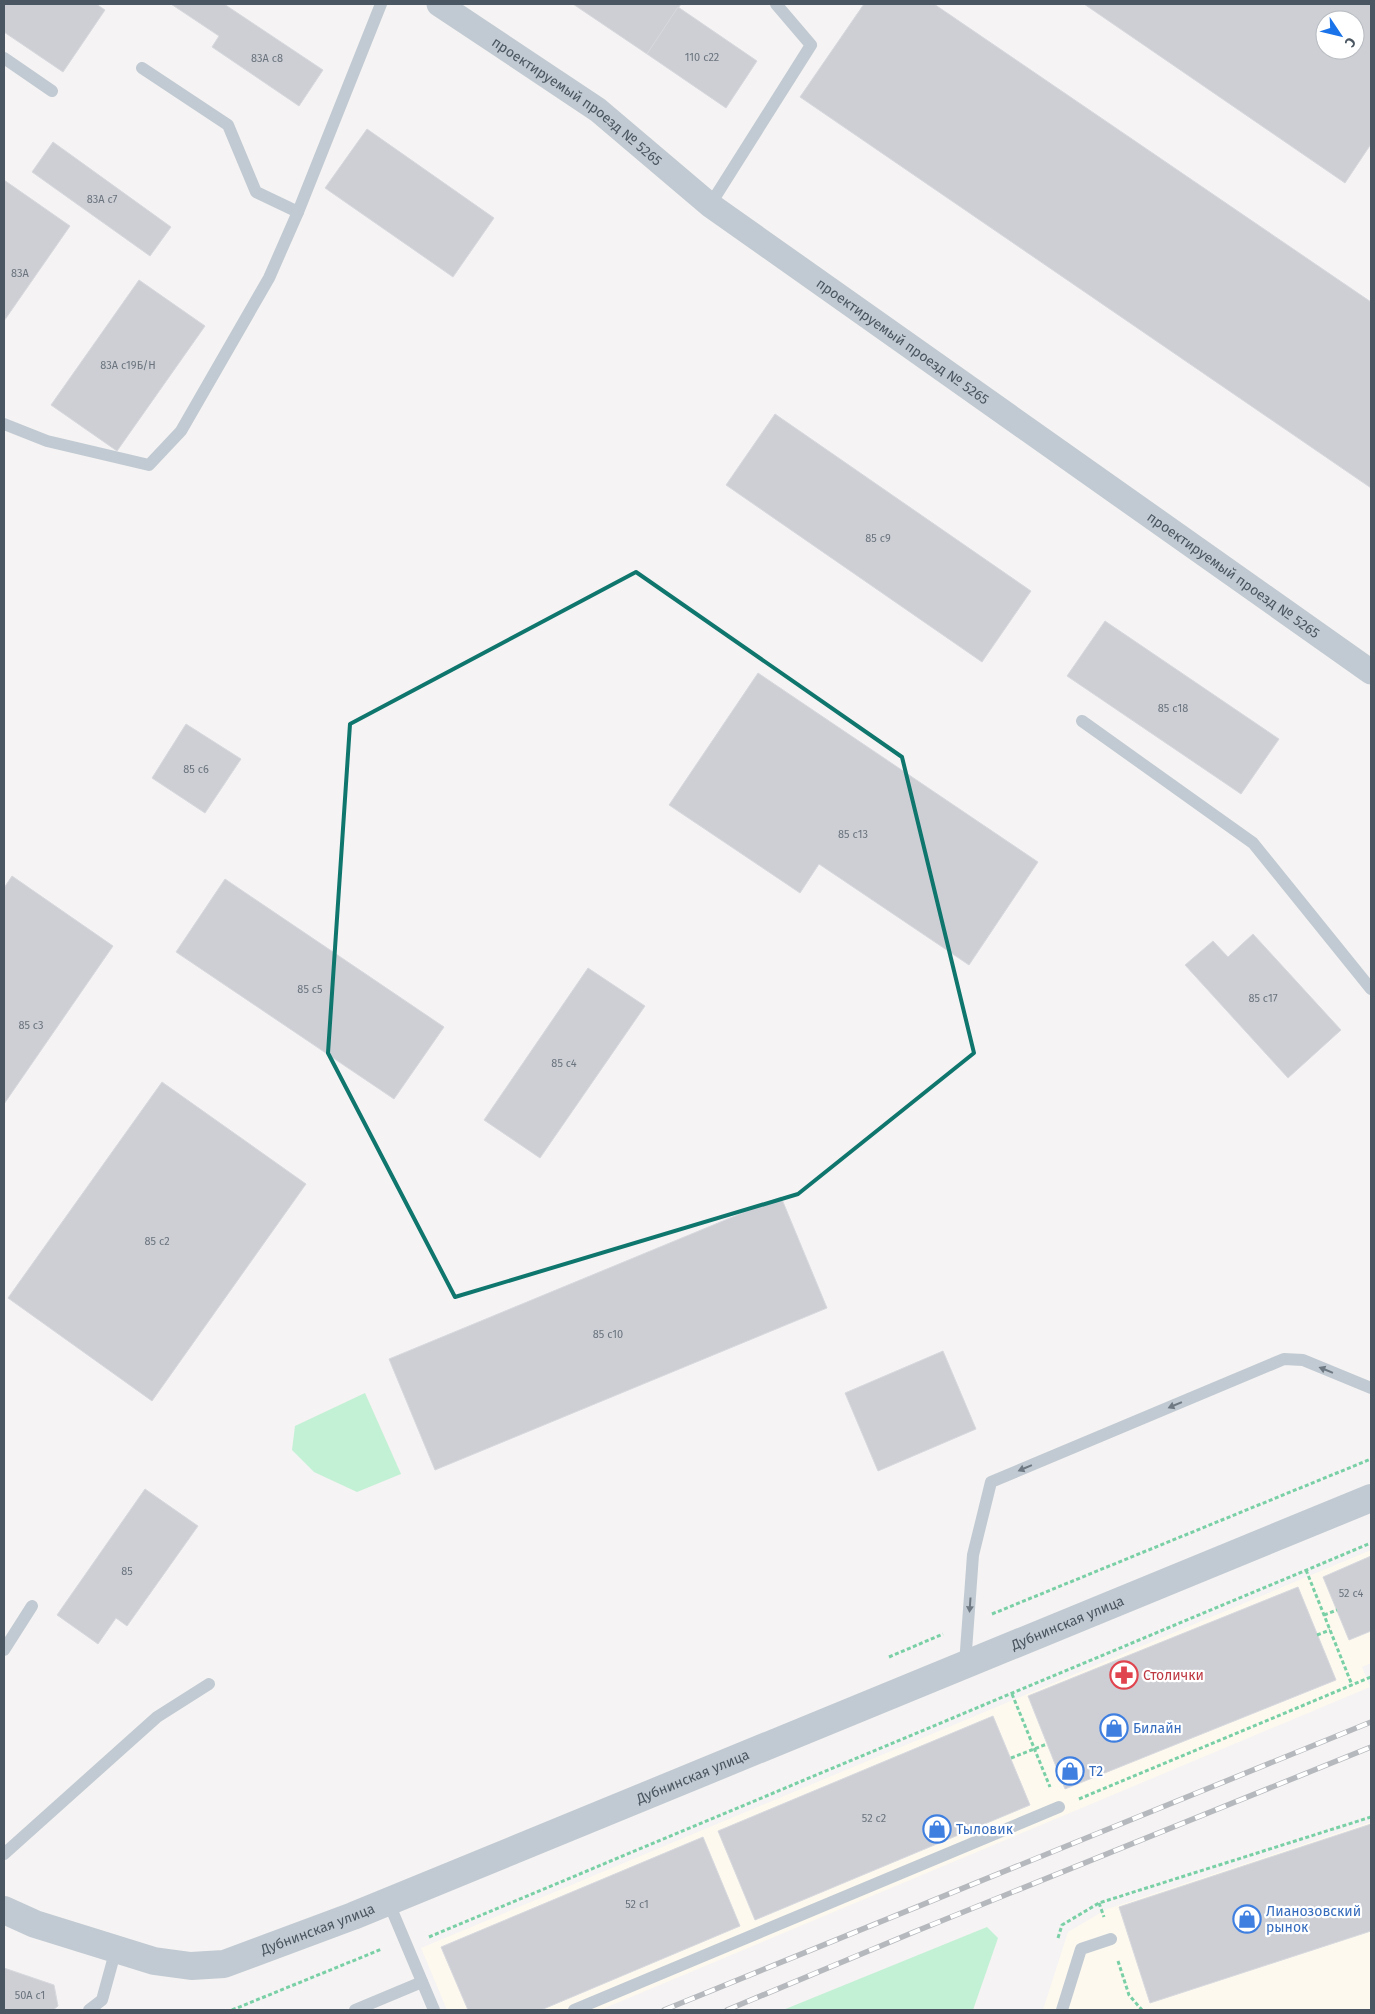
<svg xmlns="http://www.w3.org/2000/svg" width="1375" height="2014" viewBox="0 0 1375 2014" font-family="'Fira Sans',sans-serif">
<rect width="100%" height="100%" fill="#f5f3f3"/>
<!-- commercial -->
<g fill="#fdf9ef">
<polygon points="1371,1550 1371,1663 1362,1667 1370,1687 600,2010 447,2010 421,1948"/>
<polygon points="1371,1822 1371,2010 1043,2010 1068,1932 1107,1909"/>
</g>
<!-- green -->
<g fill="#c3f1d5">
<polygon points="365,1393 401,1474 357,1492 314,1472 292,1450 295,1426"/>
<polygon points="987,1927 998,1938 973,2010 783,2010"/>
</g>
<!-- building -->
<g fill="#cdcfd5" stroke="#d7d9de" fill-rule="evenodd">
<polygon points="4,4 96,4 105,10 63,72 4,32"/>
<polygon points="171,4 224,4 323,70 299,106 212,47 219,36"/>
<polygon points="573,4 681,4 647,54"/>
<polygon points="864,4 934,4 1371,302 1371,488 800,97"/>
<path d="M 1084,4 L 1371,4 L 1371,144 L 1345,183 ZM 1325,20 L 1355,20 L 1355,50 L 1325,50 Z"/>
<polygon points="678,7 757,61 726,108 647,54"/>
<polygon points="367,129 494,218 453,277 325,188"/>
<polygon points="53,142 171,227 150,256 32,172"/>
<polygon points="4,180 70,226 4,321"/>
<polygon points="139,280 205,326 117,451 51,405"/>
<polygon points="775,414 1031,591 982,662 726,485"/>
<polygon points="1105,621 1279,739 1241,794 1067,676"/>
<polygon points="758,673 1038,862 969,965 819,864 800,893 669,805"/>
<polygon points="186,724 241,759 205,813 152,778"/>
<polygon points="12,876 113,946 4,1104 4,888"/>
<polygon points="225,879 444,1027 394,1099 176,952"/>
<polygon points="1253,934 1341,1030 1288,1078 1185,965 1213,941 1228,957"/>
<polygon points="588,968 645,1006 540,1158 484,1120"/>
<polygon points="162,1082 306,1184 152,1401 8,1298"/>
<polygon points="781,1197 827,1308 435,1470 389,1359"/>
<polygon points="943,1351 976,1429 878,1471 845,1393"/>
<polygon points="145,1489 198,1526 127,1626 116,1618 98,1644 57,1615"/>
<polygon points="1371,1556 1371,1631 1349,1640 1323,1577"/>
<polygon points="1298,1587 1336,1680 1065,1789 1028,1696"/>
<polygon points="993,1716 1030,1805 755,1920 718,1831"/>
<polygon points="1371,1824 1371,1931 1150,2003 1119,1907"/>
<polygon points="703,1837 740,1926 541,2010 468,2010 441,1947"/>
<polygon points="4,1968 54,1985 58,2006 53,2010 4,2010"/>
</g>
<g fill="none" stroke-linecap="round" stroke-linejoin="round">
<!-- path -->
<g stroke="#7ad0a6" stroke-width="3" stroke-dasharray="4 2.5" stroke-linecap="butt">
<polyline points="1306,1570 1352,1685"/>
<polyline points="992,1614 1371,1459"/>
<polyline points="1324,1615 1337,1610"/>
<polyline points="1317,1635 1330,1630"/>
<polyline points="889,1657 943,1634"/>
<polyline points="1012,1694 1050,1787"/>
<polyline points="1011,1758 1047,1744"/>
<polyline points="1079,1799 1371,1677"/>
<polyline points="1099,1903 1104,1917"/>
<polyline points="429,1937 1371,1543"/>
<polyline points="1058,1938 1062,1925 1099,1903 1371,1817"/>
<polyline points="1118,1961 1129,1995 1142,2010"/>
<polyline points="232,2010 382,1949"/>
</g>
<!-- service -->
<g stroke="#c1cad2" stroke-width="12">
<polyline points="4,58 52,91"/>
<polyline points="142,68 228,125 256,192 298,212"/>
<polyline points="710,205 811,45 776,4"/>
<polyline points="4,424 47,441 149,465 181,431 269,278 298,212 381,4"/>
<polyline points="1082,721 1253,843 1371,989"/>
<polyline points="4,1650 32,1606"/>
<polyline points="965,1664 973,1555 991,1482 1284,1359 1303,1360 1371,1388"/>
<polyline points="4,1854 157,1717 209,1684"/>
<polyline points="388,1901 434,2010"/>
<polyline points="89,2010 102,2000 116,1949"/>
<polyline points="355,2010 422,1982"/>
<polyline points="574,2010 1059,1807"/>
<polyline points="1062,2010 1081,1949 1111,1939"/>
</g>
<!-- minor -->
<path stroke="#c1cad2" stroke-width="25" id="s1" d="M 439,4 L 598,110 L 710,205 L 1371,672"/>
<!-- tertiary -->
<path stroke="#c1cad2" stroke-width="28" id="s2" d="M 4,1910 L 35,1924 L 154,1961 L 191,1966 L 224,1964 L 353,1916 L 1371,1498"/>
<!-- rail casing -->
<g stroke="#b5b8bd" stroke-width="5.5">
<g id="rail">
<polyline points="664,2010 1371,1722"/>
<polyline points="727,2010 914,1932 1371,1747"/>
</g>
</g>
<!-- rail -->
<use href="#rail" stroke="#fff" stroke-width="4" stroke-dasharray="11" stroke-linecap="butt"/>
</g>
<!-- one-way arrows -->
<defs><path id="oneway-solid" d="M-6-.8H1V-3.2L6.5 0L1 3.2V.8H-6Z" transform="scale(1.25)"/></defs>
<g fill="#6e7983">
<use href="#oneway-solid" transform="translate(1326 1370) rotate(-158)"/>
<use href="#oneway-solid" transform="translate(1175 1405) rotate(157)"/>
<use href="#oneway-solid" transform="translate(1025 1468) rotate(157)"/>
<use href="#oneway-solid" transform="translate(970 1605) rotate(94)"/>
</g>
<!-- marked area -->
<path fill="none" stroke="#0f766e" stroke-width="4" stroke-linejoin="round" d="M 636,572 L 902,757 L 974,1053 L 798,1194 L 455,1297 L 328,1053 L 350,724 Z"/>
<!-- icons -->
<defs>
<g id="pharmacy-ring" transform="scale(1.4375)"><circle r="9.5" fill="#fff" stroke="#e0444e" stroke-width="1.5"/><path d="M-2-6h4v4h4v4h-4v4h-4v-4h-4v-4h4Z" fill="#e0444e"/></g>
<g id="shop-ring" transform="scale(1.4375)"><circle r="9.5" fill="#fff" stroke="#3f7fe0" stroke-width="1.5"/><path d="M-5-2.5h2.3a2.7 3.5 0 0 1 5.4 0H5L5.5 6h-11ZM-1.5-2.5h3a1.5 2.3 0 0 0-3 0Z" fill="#3f7fe0"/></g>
</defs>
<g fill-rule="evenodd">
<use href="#pharmacy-ring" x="1124" y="1675"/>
<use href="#shop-ring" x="1114" y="1728"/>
<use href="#shop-ring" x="1070" y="1771"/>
<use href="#shop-ring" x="937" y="1829"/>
<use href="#shop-ring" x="1247" y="1919"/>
</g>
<g text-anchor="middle" stroke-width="4.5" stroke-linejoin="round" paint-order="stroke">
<!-- number labels -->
<g font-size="11" fill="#6b747e">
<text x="702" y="61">110 с22</text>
<text x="267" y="62">83А с8</text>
<text x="102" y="203">83А с7</text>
<text x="20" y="277">83А</text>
<text x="128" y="369">83А с19Б/Н</text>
<text x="878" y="542">85 с9</text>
<text x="1173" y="712">85 с18</text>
<text x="196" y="773">85 с6</text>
<text x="853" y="838">85 с13</text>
<text x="310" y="993">85 с5</text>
<text x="1263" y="1002">85 с17</text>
<text x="31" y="1029">85 с3</text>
<text x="564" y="1067">85 с4</text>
<text x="157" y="1245">85 с2</text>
<text x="608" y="1338">85 с10</text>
<text x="127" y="1575">85</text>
<text x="1351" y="1597">52 с4</text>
<text x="874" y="1822">52 с2</text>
<text x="637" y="1908">52 с1</text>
<text x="30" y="1999">50А с1</text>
</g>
<!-- street labels -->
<g font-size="14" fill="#4a5661" stroke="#fff">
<text dy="5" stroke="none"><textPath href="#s1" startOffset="169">проектируемый проезд № 5265</textPath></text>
<text dy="5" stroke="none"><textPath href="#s1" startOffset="574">проектируемый проезд № 5265</textPath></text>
<text dy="5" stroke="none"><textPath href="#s1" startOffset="979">проектируемый проезд № 5265</textPath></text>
<text dy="5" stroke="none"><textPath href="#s2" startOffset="1139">Дубнинская улица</textPath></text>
<text dy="5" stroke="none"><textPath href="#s2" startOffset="734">Дубнинская улица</textPath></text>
<text dy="5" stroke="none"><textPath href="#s2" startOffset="329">Дубнинская улица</textPath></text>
</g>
<!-- health labels -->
<g font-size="14" fill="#be3a42" stroke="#fff" text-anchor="start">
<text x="1143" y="1680">Столички</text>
</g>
<!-- shop labels -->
<g font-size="14" fill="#366cbe" stroke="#fff" text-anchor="start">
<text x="1133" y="1733">Билайн</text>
<text x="1089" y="1776">T2</text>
<text x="956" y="1834">Тыловик</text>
<text x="1266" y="1916">Лианозовский<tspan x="1266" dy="16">рынок</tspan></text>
</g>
</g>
<!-- border -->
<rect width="1375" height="2014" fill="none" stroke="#4a5661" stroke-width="10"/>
<!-- north arrow -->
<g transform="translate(1340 35) rotate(125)"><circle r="24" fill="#ffffff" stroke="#b7bbc0"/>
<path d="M0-4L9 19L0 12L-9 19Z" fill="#1a73e8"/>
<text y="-8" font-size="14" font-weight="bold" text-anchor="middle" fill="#4a5661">С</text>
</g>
</svg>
